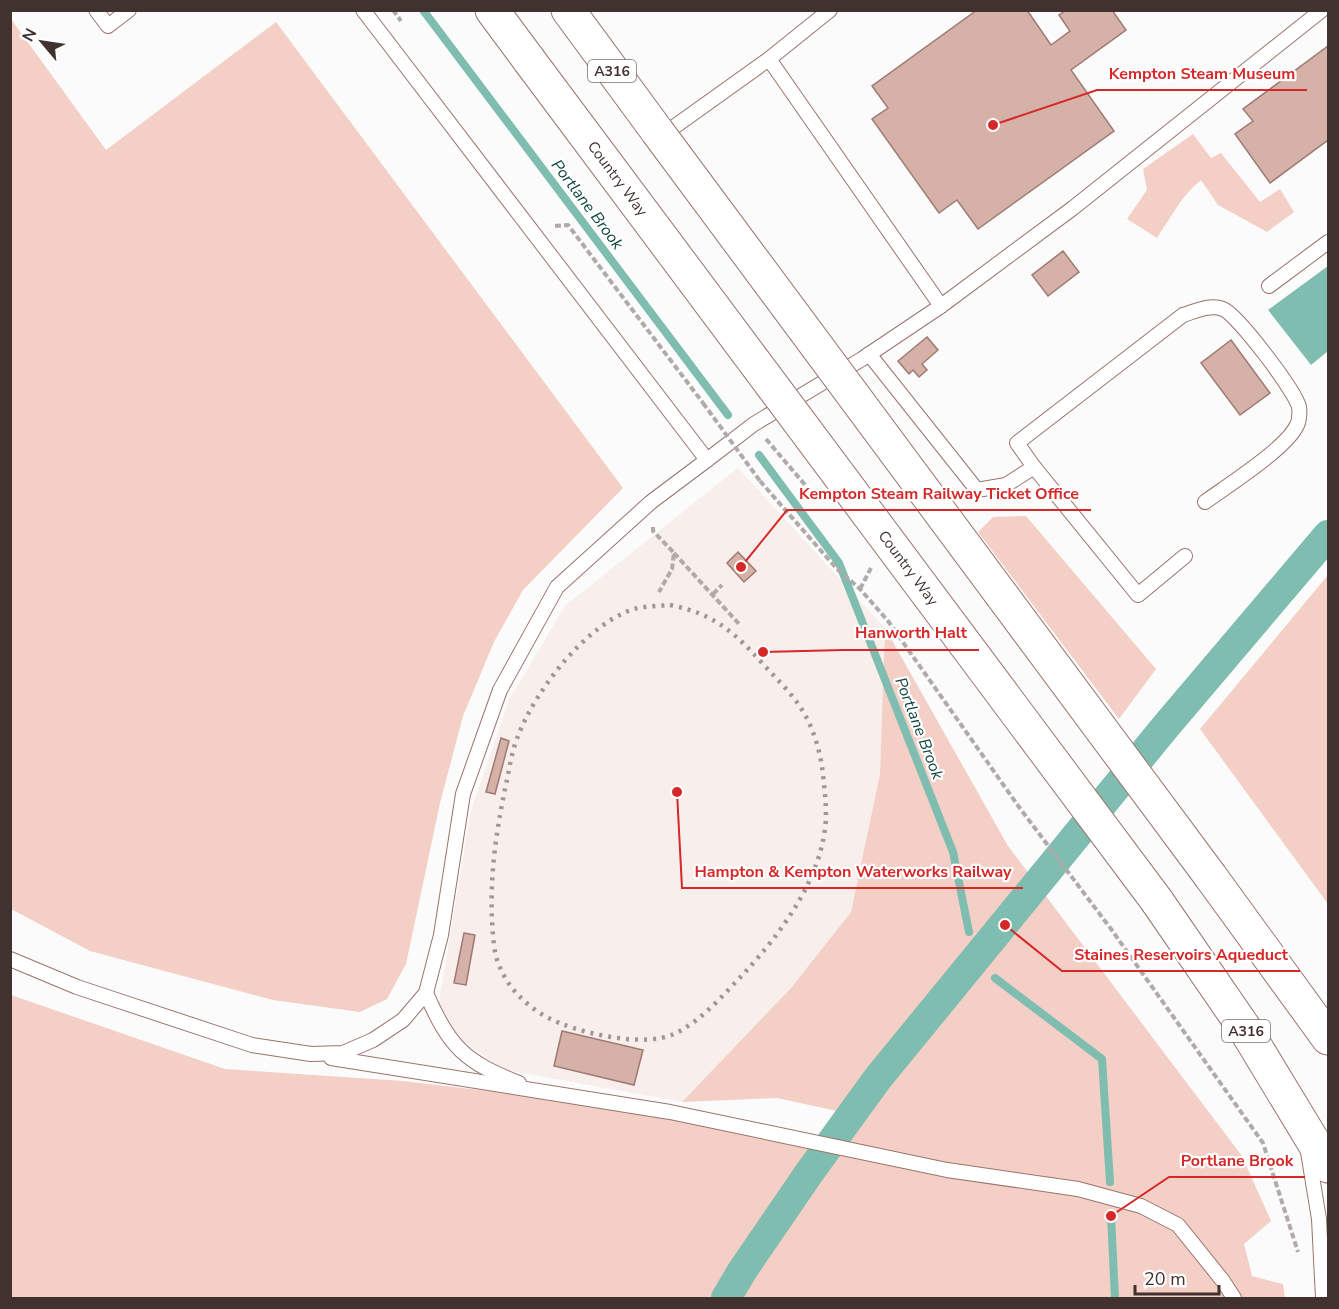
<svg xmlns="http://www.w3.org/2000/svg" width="1339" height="1309" viewBox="0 0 1339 1309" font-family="'Nunito Sans',sans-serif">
<rect width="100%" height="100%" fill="#fbfbfb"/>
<!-- built -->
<polygon fill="#f8eeeb" points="738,468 885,628 880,774 851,912 791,988 682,1102 501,1069 459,1038 439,1003 471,810 509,700 565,606"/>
<!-- green -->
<g fill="#f4cfc6">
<polygon points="11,19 106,150 276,22 623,488 523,590 494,642 463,716 440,803 406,964 387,999 360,1012 273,1000 90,951 11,909"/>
<path d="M 1193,134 L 1211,158 L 1221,153 L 1260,202 L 1280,189 L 1294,212 L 1267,232 L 1218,205 L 1201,180 C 1182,195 1171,217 1157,238 L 1127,219 L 1147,190 L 1143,169 Z"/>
<polygon points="1026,516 1156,669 1119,719 978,532 993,517"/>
<polygon points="1328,575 1328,904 1200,729"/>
<polygon points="885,628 1008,846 1242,1156 1271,1221 1244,1244 1252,1276 1283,1284 1285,1298 11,1298 11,995 225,1069 403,1081 670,1112 841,1143 860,1116 777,1098 682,1102 791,988 851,912 880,774"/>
</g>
<!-- water -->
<polygon fill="#7ebdaf" points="1328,266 1328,351 1311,365 1268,310"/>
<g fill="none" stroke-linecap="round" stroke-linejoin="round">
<!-- stream -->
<g stroke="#7ebdaf" stroke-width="8">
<polyline points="423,10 728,415"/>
<polyline points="759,455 839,563 953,852 969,932"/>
<polyline points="995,978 1102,1059 1110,1182"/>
<polyline points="1111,1216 1115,1298"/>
</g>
<!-- canal -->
<polyline stroke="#7ebdaf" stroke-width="30" points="726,1298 742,1271 809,1173 878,1078 1166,726 1328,535"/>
</g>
<!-- building -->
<g fill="#d6b1a8" stroke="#9d7a72" stroke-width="1.5">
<polygon points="977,10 1027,10 1051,45 1070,31 1059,15 1066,10 1112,10 1126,30 1071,70 1114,131 978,229 957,200 939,213 872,119 888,108 872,86"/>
<polygon points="1328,46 1328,140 1270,183 1235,134 1253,121 1243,109"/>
<polygon points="1063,251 1079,272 1048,296 1032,275"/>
<polygon points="927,337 938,350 922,364 927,370 919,377 913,370 909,374 898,361"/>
<polygon points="1231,340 1270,393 1240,415 1201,363"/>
<polygon points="738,552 756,571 744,582 727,563"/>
<polygon points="501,738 509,741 495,794 486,792"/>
<polygon points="464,933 475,935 466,985 454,983"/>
<polygon points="562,1031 643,1050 634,1085 554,1066"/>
</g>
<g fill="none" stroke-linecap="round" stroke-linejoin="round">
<!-- lane casing -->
<g stroke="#98756d" stroke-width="16">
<g id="lane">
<polyline points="96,10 108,26 129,10"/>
<polyline points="363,10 707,460"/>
<polyline points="830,10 769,59 941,306"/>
<polyline points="674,127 769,59"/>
<polyline points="1269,286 1328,242"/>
<path d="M 869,354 L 977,490 L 1006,485 L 1034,467 L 1017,443 L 1183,315 C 1196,311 1210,304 1223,309 C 1237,314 1296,392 1299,407 C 1300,411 1299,422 1297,425 C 1287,448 1227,486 1205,502"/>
<polyline points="1034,467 1138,595 1185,556"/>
<polyline points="10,959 77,987 252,1045 311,1054 343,1053 373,1040 403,1020 426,993 441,935 463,794 500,690 557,587 651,502 707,460 754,424 862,359 941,306 1073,208 1322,10"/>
<path d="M 426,993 C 449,1047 465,1062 519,1083"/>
<polyline points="331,1058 670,1112 947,1170 1078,1189 1141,1206 1178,1225 1223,1281 1234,1298"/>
<polyline points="1308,1152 1319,1219 1323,1298"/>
</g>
</g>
<!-- highway casing -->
<g stroke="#98756d" stroke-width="35">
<g id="highway">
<polyline points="492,10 529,60"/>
<polyline points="568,10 657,131"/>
<polyline points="1211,877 1328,1038"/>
<polyline points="1157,901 1245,1029 1328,1166"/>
</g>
</g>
<!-- path -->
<g stroke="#b0aaa8" stroke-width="4" stroke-dasharray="6 3" stroke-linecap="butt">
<polyline points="393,10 401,21"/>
<polyline points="555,226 568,225 703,403"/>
<polyline points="766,439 806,486"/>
<polyline points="760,481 837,569 860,589 888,621 1019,807 1111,929 1263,1143 1298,1252"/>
<polyline points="653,527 653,531 674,553 672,569 659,592"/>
<polyline points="674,553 740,625"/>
<polyline points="860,589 871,568"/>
<polyline points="713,594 722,585"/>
</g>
<!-- lane -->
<use href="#lane" stroke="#fff" stroke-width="14"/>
<!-- highway -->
<use href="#highway" stroke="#fff" stroke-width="33"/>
<!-- rail -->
<path stroke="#9e9795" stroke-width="4.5" stroke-dasharray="3 6" stroke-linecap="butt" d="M 670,605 C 715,614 734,632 764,665 C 775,677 787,689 796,701 C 812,722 820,749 823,774 C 825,795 828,815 824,835 C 816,885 780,934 747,970 C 726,992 702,1021 674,1034 C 646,1047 590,1035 562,1024 C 529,1012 498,982 494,945 C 488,892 494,842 505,789 C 509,772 511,753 518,736 C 535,691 586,624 634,609 C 645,606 658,606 670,605 Z"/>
<!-- highway-bridge casing -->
<g stroke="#98756d" stroke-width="35" stroke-linecap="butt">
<g id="highway-bridge">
<path id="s1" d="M 529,60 L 1157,901"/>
<polyline points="657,131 1211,877"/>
</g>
</g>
<!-- path-bridge -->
<polyline stroke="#b0aaa8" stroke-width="4" stroke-dasharray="6 3" stroke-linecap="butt" points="703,403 760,481"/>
<!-- highway-bridge -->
<use href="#highway-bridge" stroke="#fff" stroke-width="33"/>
</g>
<g text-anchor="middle" stroke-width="4.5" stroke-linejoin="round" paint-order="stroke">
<!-- shield labels -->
<g fill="#fff" stroke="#7a706d" stroke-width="1.5">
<rect x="588" y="60" width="48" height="22" rx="4.5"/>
<rect x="1222" y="1020" width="48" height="22" rx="4.5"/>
</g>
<g font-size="14" font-weight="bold" fill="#41322f">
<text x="612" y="76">A316</text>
<text x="1246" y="1036">A316</text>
</g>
<!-- street labels -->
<g font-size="15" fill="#41322f" stroke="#fff">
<text dy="5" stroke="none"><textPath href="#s1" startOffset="148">Country Way</textPath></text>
<text dy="5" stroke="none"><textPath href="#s1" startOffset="634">Country Way</textPath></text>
</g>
<!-- water labels -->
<g font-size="16" font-style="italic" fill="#0e463c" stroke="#fff">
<text transform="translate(588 204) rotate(53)" y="6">Portlane Brook</text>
<text transform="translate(920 728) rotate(69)" y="6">Portlane Brook</text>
</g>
</g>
<!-- callouts -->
<path fill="none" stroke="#d62828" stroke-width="2" d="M993 125L1097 90H1307M741 567L787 510H1091M763 652L843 650H979M677 792L682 888H1023M1005 925L1062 971H1300M1111 1216L1169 1177H1305"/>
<g fill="#d62828" stroke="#fff" stroke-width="2">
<circle cx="993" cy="125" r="6"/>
<circle cx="741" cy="567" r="6"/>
<circle cx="763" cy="652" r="6"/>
<circle cx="677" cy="792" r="6"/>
<circle cx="1005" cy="925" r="6"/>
<circle cx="1111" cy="1216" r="6"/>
</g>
<g font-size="16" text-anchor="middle" font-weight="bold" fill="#d62828" stroke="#fff" stroke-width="4.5" stroke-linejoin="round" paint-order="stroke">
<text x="1202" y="79">Kempton Steam Museum</text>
<text x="939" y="499">Kempton Steam Railway Ticket Office</text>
<text x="911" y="638">Hanworth Halt</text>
<text x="853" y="877">Hampton &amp; Kempton Waterworks Railway</text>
<text x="1181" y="960">Staines Reservoirs Aqueduct</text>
<text x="1237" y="1166">Portlane Brook</text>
</g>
<!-- border -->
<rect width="1339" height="1309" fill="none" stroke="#41322f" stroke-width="24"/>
<!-- north arrow -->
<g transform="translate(42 42) rotate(299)" stroke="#ffffff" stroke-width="4.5" paint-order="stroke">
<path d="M0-4.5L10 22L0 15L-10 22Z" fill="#41322f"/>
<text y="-9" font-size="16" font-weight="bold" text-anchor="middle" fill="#41322f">N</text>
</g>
<!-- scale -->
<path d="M1135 1285v9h84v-9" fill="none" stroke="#41322f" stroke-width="3"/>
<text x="1144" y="1285" font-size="18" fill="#41322f" stroke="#ffffff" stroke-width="4.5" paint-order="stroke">20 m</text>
</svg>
